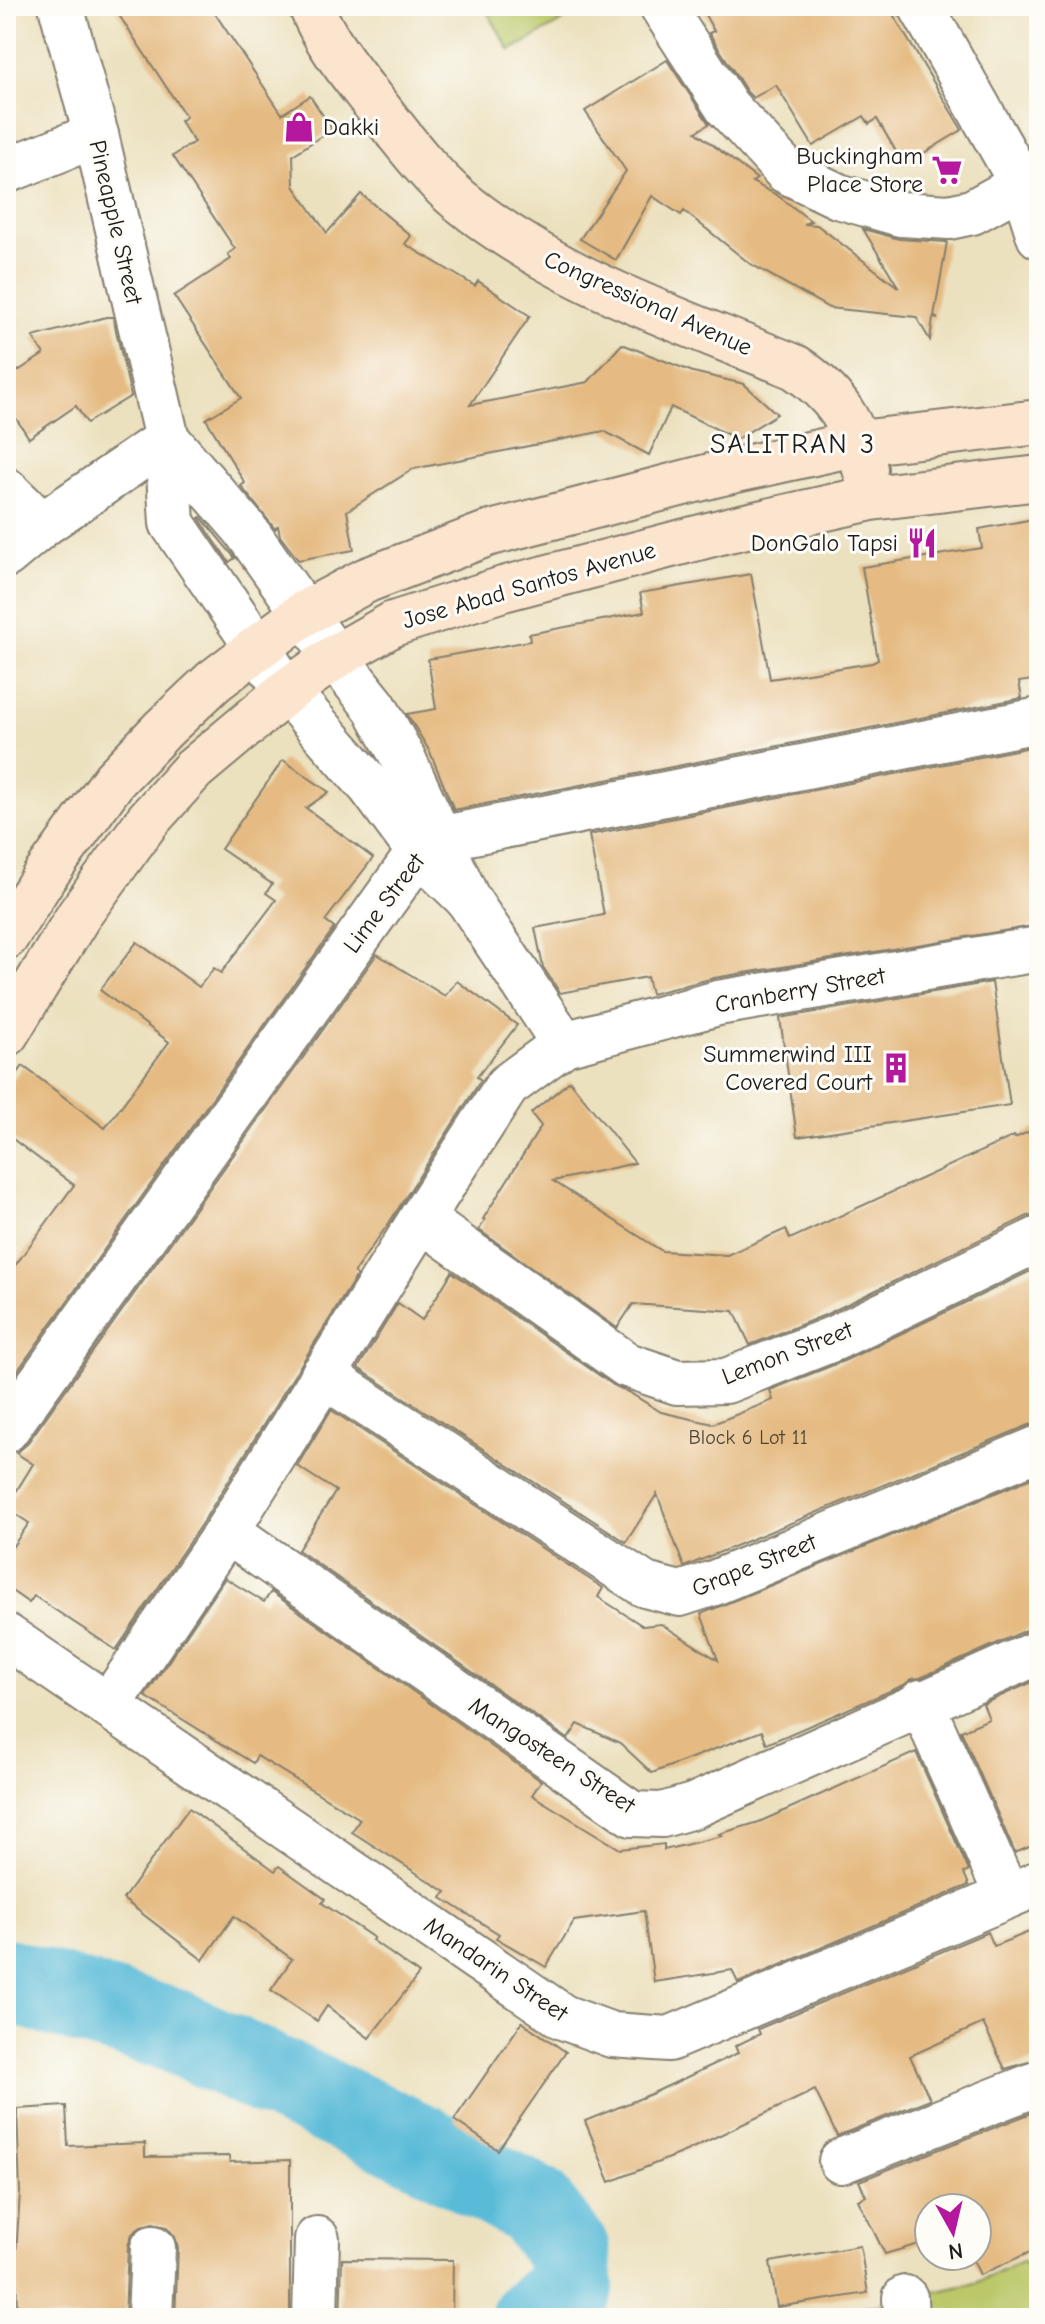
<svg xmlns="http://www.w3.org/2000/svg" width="1045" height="2324" viewBox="0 0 1045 2324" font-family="'Comic Neue',sans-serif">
<rect width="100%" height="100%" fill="#fdfcf7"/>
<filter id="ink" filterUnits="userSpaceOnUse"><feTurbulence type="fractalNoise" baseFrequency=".0125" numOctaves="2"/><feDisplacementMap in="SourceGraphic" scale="16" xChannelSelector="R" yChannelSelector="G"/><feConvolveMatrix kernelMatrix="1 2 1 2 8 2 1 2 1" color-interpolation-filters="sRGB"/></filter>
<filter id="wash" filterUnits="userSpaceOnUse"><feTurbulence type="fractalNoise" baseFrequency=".006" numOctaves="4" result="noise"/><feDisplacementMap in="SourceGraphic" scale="32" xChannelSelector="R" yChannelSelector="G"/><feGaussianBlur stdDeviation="1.8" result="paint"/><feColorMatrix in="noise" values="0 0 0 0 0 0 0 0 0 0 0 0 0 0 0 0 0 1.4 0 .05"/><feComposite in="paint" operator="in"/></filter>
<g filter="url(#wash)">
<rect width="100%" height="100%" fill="#ece1bf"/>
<!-- green -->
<g fill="#bbc769" stroke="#6c7242" stroke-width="2">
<polygon points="484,6 589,6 510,51"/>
<polygon points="1023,2261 1039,2292 1039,2318 811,2318 976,2283"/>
</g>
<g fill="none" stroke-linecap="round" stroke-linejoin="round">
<!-- river -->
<polyline stroke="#5abbd8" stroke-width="84" points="6,1980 175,2031 420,2145 533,2206 568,2251 572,2288 532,2318"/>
</g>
<g id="blocks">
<!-- building -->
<g fill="#e5bb83">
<polygon points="113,6 210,6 282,114 310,96 332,129 293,155 294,186 327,233 361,194 411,236 405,244 475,286 478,281 530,316 470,405 588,382 622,344 693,372 744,384 777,414 737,439 671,407 649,455 604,431 413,469 347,511 354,550 298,560 280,536 278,526 275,529 241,486 245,483 206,419 241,398 174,296 231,259 228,254 235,249 173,156 194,142 180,121 186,117"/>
<polygon points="700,6 888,6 962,130 904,165 877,119 869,124 864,116 813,146 776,85 753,98 747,92 709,33 714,31"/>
<polygon points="667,60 709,124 696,132 757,179 752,182 777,195 811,221 804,224 817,225 899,288 863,229 899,239 947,242 934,316 938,319 933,318 930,340 916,317 829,308 749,263 684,211 681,215 652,196 616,260 580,239 626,171 585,111"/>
<polygon points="106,317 113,317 131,396 87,423 76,406 29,438 6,403 6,379 44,354 33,337"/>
<polygon points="201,517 235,558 229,562 199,518"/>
<polygon points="1039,518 1039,679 1019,682 1022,698 454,810 430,752 407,714 436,709 428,659 530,641 529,634 644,612 640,593 751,574 770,679 872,663 878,660 862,567 982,548 979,529"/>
<polygon points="1031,747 1033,760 1039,760 1039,925 714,978 651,994 647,977 560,993 543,967 535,928 604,915 589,835"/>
<polygon points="283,760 329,792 306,808 373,858 325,921 334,928 6,1387 6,1278 74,1185 6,1134 6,1089 23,1066 105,1128 169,1042 100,990 137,942 199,987 214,968 221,973 276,900 266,893 272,884 221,849"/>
<polygon points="377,954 445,996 457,981 517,1025 477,1077 481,1080 389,1223 354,1272 357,1275 206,1517 116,1650 34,1596 29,1603 6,1587 6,1556 29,1523 6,1508 33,1464 16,1453 26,1445"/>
<polygon points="992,982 1010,1105 797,1137 780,1018"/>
<polygon points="570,1081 635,1163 553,1181 662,1251 727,1255 786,1229 790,1239 1014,1136 1015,1138 1039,1127 1039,1214 1028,1216 825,1315 750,1345 734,1311 633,1304 617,1328 479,1230 485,1220 483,1219 541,1126 531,1113"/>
<polygon points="1039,1267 1039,1424 1029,1425 684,1567 657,1494 626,1542 358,1368 398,1303 422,1320 452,1272 613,1385 630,1393 661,1412 713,1424 773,1400 770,1390 846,1360"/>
<polygon points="331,1410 603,1588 598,1597 643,1626 661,1624 718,1660 701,1614 1039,1475 1039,1627 1029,1629 920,1678 912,1679 904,1685 767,1744 762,1731 652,1773 620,1743 578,1724 568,1739 298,1550 336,1491 297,1466"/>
<polygon points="225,1578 264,1602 271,1592 541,1781 532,1795 620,1849 664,1844 664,1850 722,1836 719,1834 759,1822 916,1752 969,1871 964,1873 969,1885 738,1983 732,1970 654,1982 644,1911 574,1921 546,1967 496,1938 499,1934 442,1898 446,1892 352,1832 360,1819 257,1756 253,1763 145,1696"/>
<polygon points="1039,1679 1039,1843 1015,1853 961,1731 989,1719 983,1704"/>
<polygon points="189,1808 275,1871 279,1866 325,1899 322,1903 374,1938 372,1940 419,1974 369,2038 327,2006 317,2021 271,1990 292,1959 234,1916 203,1960 123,1899"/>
<polygon points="1039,1928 1039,2059 1005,2069 983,2023 910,2056 930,2099 837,2136 815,2090 686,2151 610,2182 585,2121 651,2094 738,2053 735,2046 760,2034 758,2029 988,1932 994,1946"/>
<polygon points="522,2022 566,2052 498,2150 454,2120"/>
<polygon points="66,2106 68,2146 145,2143 145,2157 229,2156 230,2162 290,2160 290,2318 175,2318 178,2249 175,2237 167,2227 153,2223 142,2226 132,2234 128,2246 125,2318 17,2318 16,2255 20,2192 17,2109"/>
<polygon points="1039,2110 1039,2248 980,2275 971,2256 977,2256 977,2208 929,2208 929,2241 885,2254 858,2200 866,2196 859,2181"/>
<polygon points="860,2246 868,2293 777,2307 770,2262"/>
<polygon points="342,2259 453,2260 452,2318 340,2318"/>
</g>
</g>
</g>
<g filter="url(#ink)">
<use href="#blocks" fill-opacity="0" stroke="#847e6e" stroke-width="2"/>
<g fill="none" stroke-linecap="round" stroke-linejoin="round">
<!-- street casing -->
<g stroke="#847e6e" stroke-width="48">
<g id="street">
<polyline points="61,6 96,135 167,439 172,523 287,691 370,786 419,852 467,898"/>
<polyline points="662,6 727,107 786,171 838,196 901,214 949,217 972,212 1039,175"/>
<polyline points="921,6 1023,186 1039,236"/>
<polyline points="6,171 96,135"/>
<polyline points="167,439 244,528 335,657 375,707 403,758 467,898 564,1044"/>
<polyline points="6,490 42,525"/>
<polyline points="6,555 42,525 167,439"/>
<polyline points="421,1219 627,1365 677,1382 726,1381 835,1338 1039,1239"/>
<polyline points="323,1375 645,1585 680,1594 714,1583 1039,1448"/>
<polyline points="6,1430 419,852 438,839 1039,720"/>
<polyline points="227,1531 632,1814 662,1815 693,1806 1039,1652"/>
<polyline points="6,1636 563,2017 612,2035 669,2039 1039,1883"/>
<polyline points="921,1702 1007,1896"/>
<polyline points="109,1705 227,1531 421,1219 507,1086 564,1044 718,1003 1039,949"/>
<polyline points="841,2161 1039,2083"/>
<polyline points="905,2298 906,2318"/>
<polyline points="150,2318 153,2248"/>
<polyline points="315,2318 317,2239"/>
</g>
</g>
<!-- secondary casing -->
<g stroke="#847e6e" stroke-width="48">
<g id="secondary">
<path d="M 311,6 C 325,43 354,77 378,108 C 401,137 430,176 458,199 C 556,280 680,320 795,367 C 834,393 855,423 865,469"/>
<polyline points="6,937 44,877 114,780 163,729 214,681 256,649 303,614 367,580 487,534 718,474 859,443 1039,422"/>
<polyline points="6,1034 79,915 148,820 193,770 287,691 335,657 393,624 503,589 728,530 871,498 1039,478"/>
</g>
</g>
<!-- street -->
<use href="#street" stroke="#fff" stroke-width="44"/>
<!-- secondary -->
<use href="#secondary" stroke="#fce5cf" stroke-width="44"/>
</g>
</g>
<!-- icons -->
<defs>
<g id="shop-bare" transform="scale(2.4)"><path d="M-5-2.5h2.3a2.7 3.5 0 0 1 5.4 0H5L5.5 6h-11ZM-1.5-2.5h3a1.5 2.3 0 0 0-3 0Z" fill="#b5179e" stroke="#fdfcf7" stroke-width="2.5" paint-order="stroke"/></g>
<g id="supermarket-bare" transform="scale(2.4)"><path d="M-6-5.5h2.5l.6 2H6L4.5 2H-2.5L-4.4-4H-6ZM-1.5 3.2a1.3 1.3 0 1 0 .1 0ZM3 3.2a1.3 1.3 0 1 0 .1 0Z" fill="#b5179e" stroke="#fdfcf7" stroke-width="2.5" paint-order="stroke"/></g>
<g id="restaurant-bare" transform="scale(2.4)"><path d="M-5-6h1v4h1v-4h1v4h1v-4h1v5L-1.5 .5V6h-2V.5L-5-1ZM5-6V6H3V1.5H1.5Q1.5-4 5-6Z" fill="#b5179e" stroke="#fdfcf7" stroke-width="2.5" paint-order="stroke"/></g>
<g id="building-bare" transform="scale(2.4)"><path d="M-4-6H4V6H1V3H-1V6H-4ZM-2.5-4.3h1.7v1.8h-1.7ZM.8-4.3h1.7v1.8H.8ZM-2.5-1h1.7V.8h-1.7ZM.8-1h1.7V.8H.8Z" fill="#b5179e" stroke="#fdfcf7" stroke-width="2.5" paint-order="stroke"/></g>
</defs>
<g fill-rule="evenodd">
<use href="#shop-bare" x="299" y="127"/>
<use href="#supermarket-bare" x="947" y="170"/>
<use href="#restaurant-bare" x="922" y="543"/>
<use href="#building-bare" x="896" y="1068"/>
</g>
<g text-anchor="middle" stroke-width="6" stroke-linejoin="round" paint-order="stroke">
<!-- number labels -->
<g font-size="20" fill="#4e4436">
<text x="748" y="1444">Block 6 Lot 11</text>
</g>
<!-- poi labels -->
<g font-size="24" fill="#1c1c1c" stroke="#fdfcf7" text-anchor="end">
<text x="323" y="135" text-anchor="start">Dakki</text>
<text x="923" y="164">Buckingham<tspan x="923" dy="28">Place Store</tspan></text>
<text x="898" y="551">DonGalo Tapsi</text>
<text x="872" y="1062">Summerwind III<tspan x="872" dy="28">Covered Court</tspan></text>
</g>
<!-- street labels -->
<g font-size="24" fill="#1c1c1c" stroke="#fdfcf7">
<text transform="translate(116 222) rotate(77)" y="8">Pineapple Street</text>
<text transform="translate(648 303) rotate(24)" y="8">Congressional Avenue</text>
<text transform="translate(529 585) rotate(-16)" y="8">Jose Abad Santos Avenue</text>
<text transform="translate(384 903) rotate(-53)" y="8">Lime Street</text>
<text transform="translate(800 990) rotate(-10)" y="8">Cranberry Street</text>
<text transform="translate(787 1353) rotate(-21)" y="8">Lemon Street</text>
<text transform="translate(754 1565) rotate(-22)" y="8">Grape Street</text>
<text transform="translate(552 1755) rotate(33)" y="8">Mangosteen Street</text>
<text transform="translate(496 1969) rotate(34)" y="8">Mandarin Street</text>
</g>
<!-- quarter labels -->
<g font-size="28" letter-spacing="2" fill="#1c1c1c" stroke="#fdfcf7">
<text x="793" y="453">SALITRAN 3</text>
</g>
</g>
<!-- margin -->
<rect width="1045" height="2324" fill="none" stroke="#fdfcf7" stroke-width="32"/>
<!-- north arrow -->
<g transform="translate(953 2232) rotate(172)"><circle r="38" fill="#fdfcf7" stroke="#a3a29f" stroke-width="2"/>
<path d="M0-6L14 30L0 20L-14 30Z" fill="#b5179e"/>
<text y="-12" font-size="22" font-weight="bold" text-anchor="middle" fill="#1c1c1c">N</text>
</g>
</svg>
